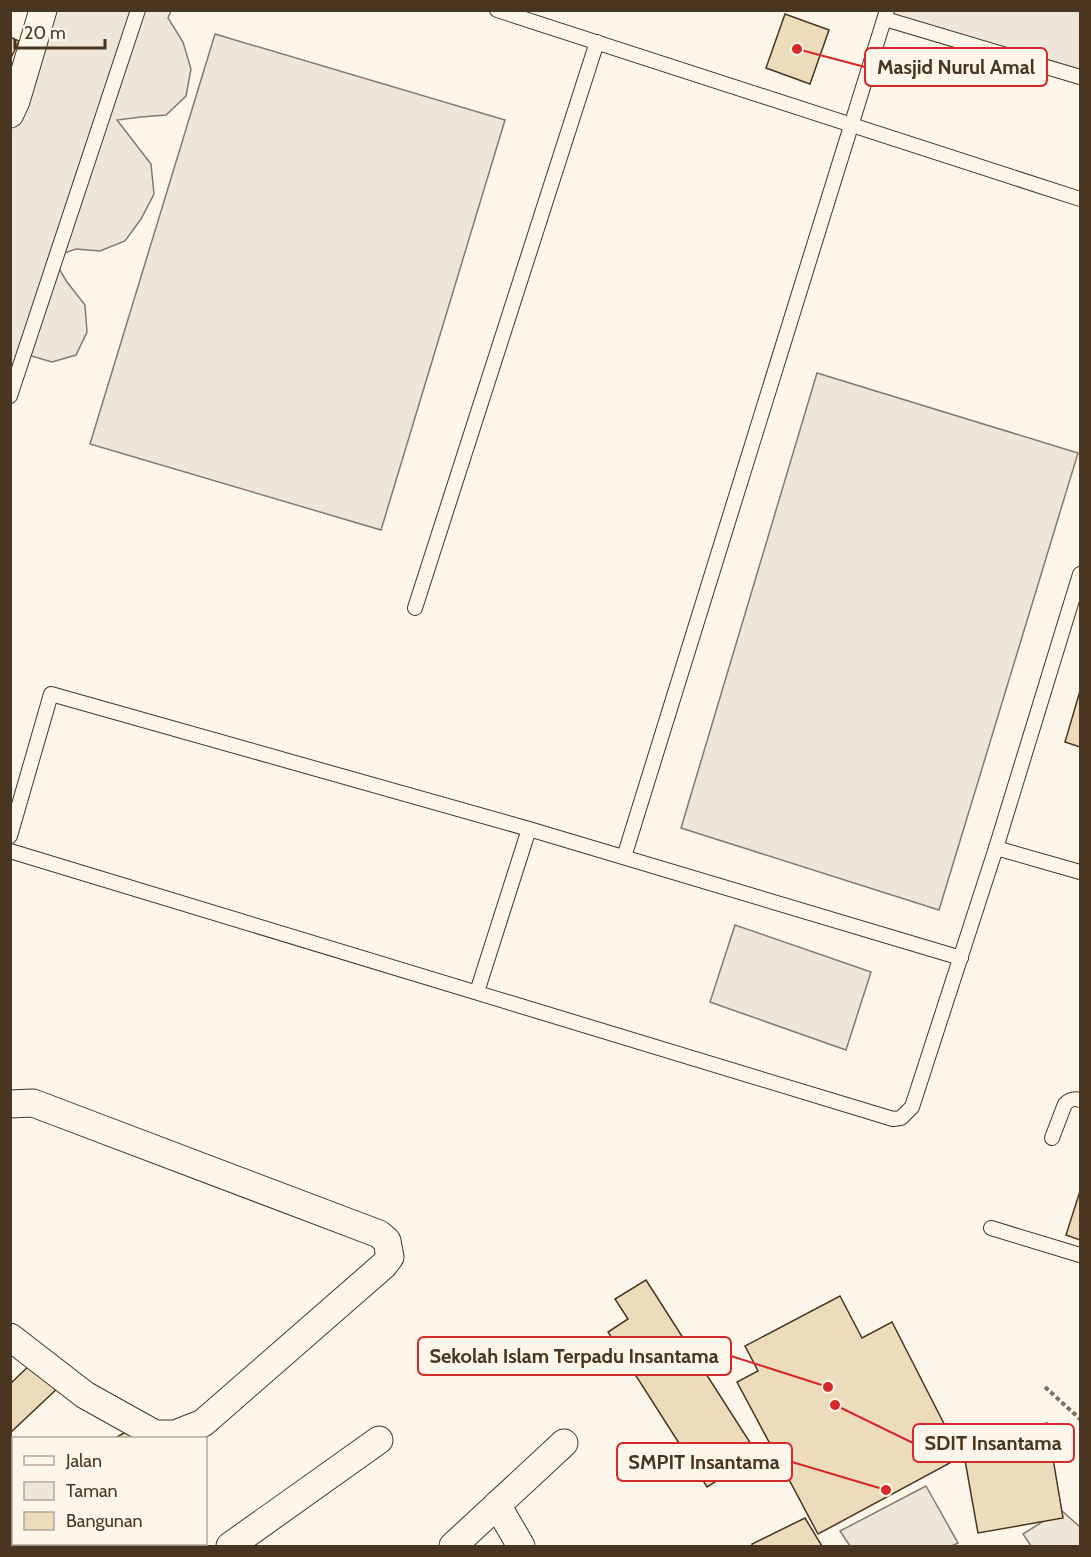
<svg xmlns="http://www.w3.org/2000/svg" width="1091" height="1557" viewBox="0 0 1091 1557" font-family="Cabin,sans-serif">
<rect width="100%" height="100%" fill="#fbf6e9"/>
<!-- green -->
<g fill="#ede6d9" stroke="#887966" stroke-width="1.5">
<polygon points="49,11 171,11 168,18 183,42 191,69 186,96 166,115 141,117 117,120 151,164 154,194 141,219 125,241 100,251 76,249 52,257 67,282 85,305 87,332 76,355 52,362 28,355 11,370 10,92"/>
<polygon points="883,11 1080,11 1080,78 1025,66"/>
<polygon points="215,34 505,120 381,530 90,444"/>
<polygon points="817,373 1078,453 939,910 681,828"/>
<polygon points="735,925 871,972 846,1050 710,1002"/>
<polygon points="926,1486 958,1543 952,1546 850,1546 840,1531"/>
<polygon points="1061,1510 1080,1527 1080,1546 1031,1546 1023,1534"/>
</g>
<!-- building -->
<g fill="#ecdcbc" stroke="#4a3520" stroke-width="1.5">
<polygon points="785,14 829,30 810,84 766,68"/>
<polygon points="10,37 19,41 10,60"/>
<polygon points="1080,691 1080,747 1065,742"/>
<polygon points="1080,1191 1080,1240 1066,1235"/>
<polygon points="646,1280 758,1455 707,1487 608,1332 628,1319 615,1299"/>
<polygon points="840,1296 862,1338 892,1322 961,1457 818,1534 737,1382 758,1371 745,1346"/>
<polygon points="35,1360 60,1386 10,1433 10,1384"/>
<polygon points="1047,1423 1063,1518 978,1533 961,1438"/>
<polygon points="138,1425 147,1438 115,1438"/>
<polygon points="805,1518 822,1546 753,1546 752,1544"/>
<polygon points="28,1544 122,1544 125,1546 31,1546"/>
</g>
<g fill="none" stroke-linecap="round" stroke-linejoin="round">
<!-- lane casing -->
<g stroke="#4a3520" stroke-width="16">
<g id="lane">
<polyline points="497,10 1080,199"/>
<polyline points="885,19 1080,77"/>
<polyline points="10,396 138,10"/>
<polyline points="415,608 597,42"/>
<polyline points="10,836 51,694 529,829 961,958"/>
<polyline points="996,848 1080,872"/>
<polyline points="10,851 893,1119 901,1118 912,1107 996,848 1080,574"/>
<polyline points="624,857 887,10"/>
<polyline points="477,992 529,829"/>
<path d="M 1052,1138 L 1065,1104 C 1070,1099 1074,1098 1080,1100"/>
<polyline points="991,1228 1080,1255"/>
</g>
</g>
<!-- street casing -->
<g stroke="#4a3520" stroke-width="29">
<g id="street">
<polyline points="10,114 16,101 43,10"/>
<polyline points="10,1104 33,1103 379,1234 387,1241 390,1257 384,1265 203,1423 175,1434 155,1434 85,1395 10,1337"/>
<polyline points="497,1505 521,1546"/>
<polyline points="230,1546 379,1440"/>
<polyline points="453,1546 564,1443"/>
</g>
</g>
<!-- path -->
<polyline stroke="#7f6f5c" stroke-width="4" stroke-dasharray="4.5 3" stroke-linecap="butt" points="1045,1387 1080,1419"/>
<!-- lane -->
<use href="#lane" stroke="#fbf6e9" stroke-width="14"/>
<!-- street -->
<use href="#street" stroke="#fbf6e9" stroke-width="27"/>
</g>
<!-- callouts -->
<path fill="none" stroke="#d62828" stroke-width="2" d="M797 49L865 67M828 1387L731 1356M835 1405L913 1443M886 1490L792 1462"/>
<g fill="#d62828" stroke="#fbf6e9" stroke-width="2">
<circle cx="797" cy="49" r="6"/>
<circle cx="828" cy="1387" r="6"/>
<circle cx="835" cy="1405" r="6"/>
<circle cx="886" cy="1490" r="6"/>
</g>
<g fill="#fbf6e9" stroke="#d62828" stroke-width="2">
<rect x="865" y="48" width="182" height="38" rx="6"/>
<rect x="418" y="1337" width="313" height="38" rx="6"/>
<rect x="913" y="1424" width="161" height="38" rx="6"/>
<rect x="617" y="1443" width="175" height="38" rx="6"/>
</g>
<g font-size="20" text-anchor="middle" font-weight="bold" fill="#4a3520">
<text x="956" y="74">Masjid Nurul Amal</text>
<text x="574" y="1363">Sekolah Islam Terpadu Insantama</text>
<text x="993" y="1450">SDIT Insantama</text>
<text x="704" y="1469">SMPIT Insantama</text>
</g>
<!-- border -->
<rect width="1091" height="1557" fill="none" stroke="#4a3520" stroke-width="24"/>
<!-- legend -->
<rect x="12" y="1437" width="195" height="108" fill="#fbf6e9" stroke="#b4a999" stroke-width="1.5"/>
<rect x="24" y="1456" width="30" height="9" fill="#fbf6e9" stroke="#b4a999" stroke-width="1.5"/>
<text x="66" y="1467" font-size="18" fill="#4a3520">Jalan</text>
<rect x="24" y="1482" width="30" height="18" fill="#ede6d9" stroke="#b4a999" stroke-width="1.5"/>
<text x="66" y="1497" font-size="18" fill="#4a3520">Taman</text>
<rect x="24" y="1512" width="30" height="18" fill="#ecdcbc" stroke="#b4a999" stroke-width="1.5"/>
<text x="66" y="1527" font-size="18" fill="#4a3520">Bangunan</text>
<!-- scale -->
<path d="M15 39v9h90v-9" fill="none" stroke="#4a3520" stroke-width="3"/>
<text x="24" y="39" font-size="18" fill="#4a3520" stroke="#fbf6e9" stroke-width="4.5" paint-order="stroke">20 m</text>
</svg>
